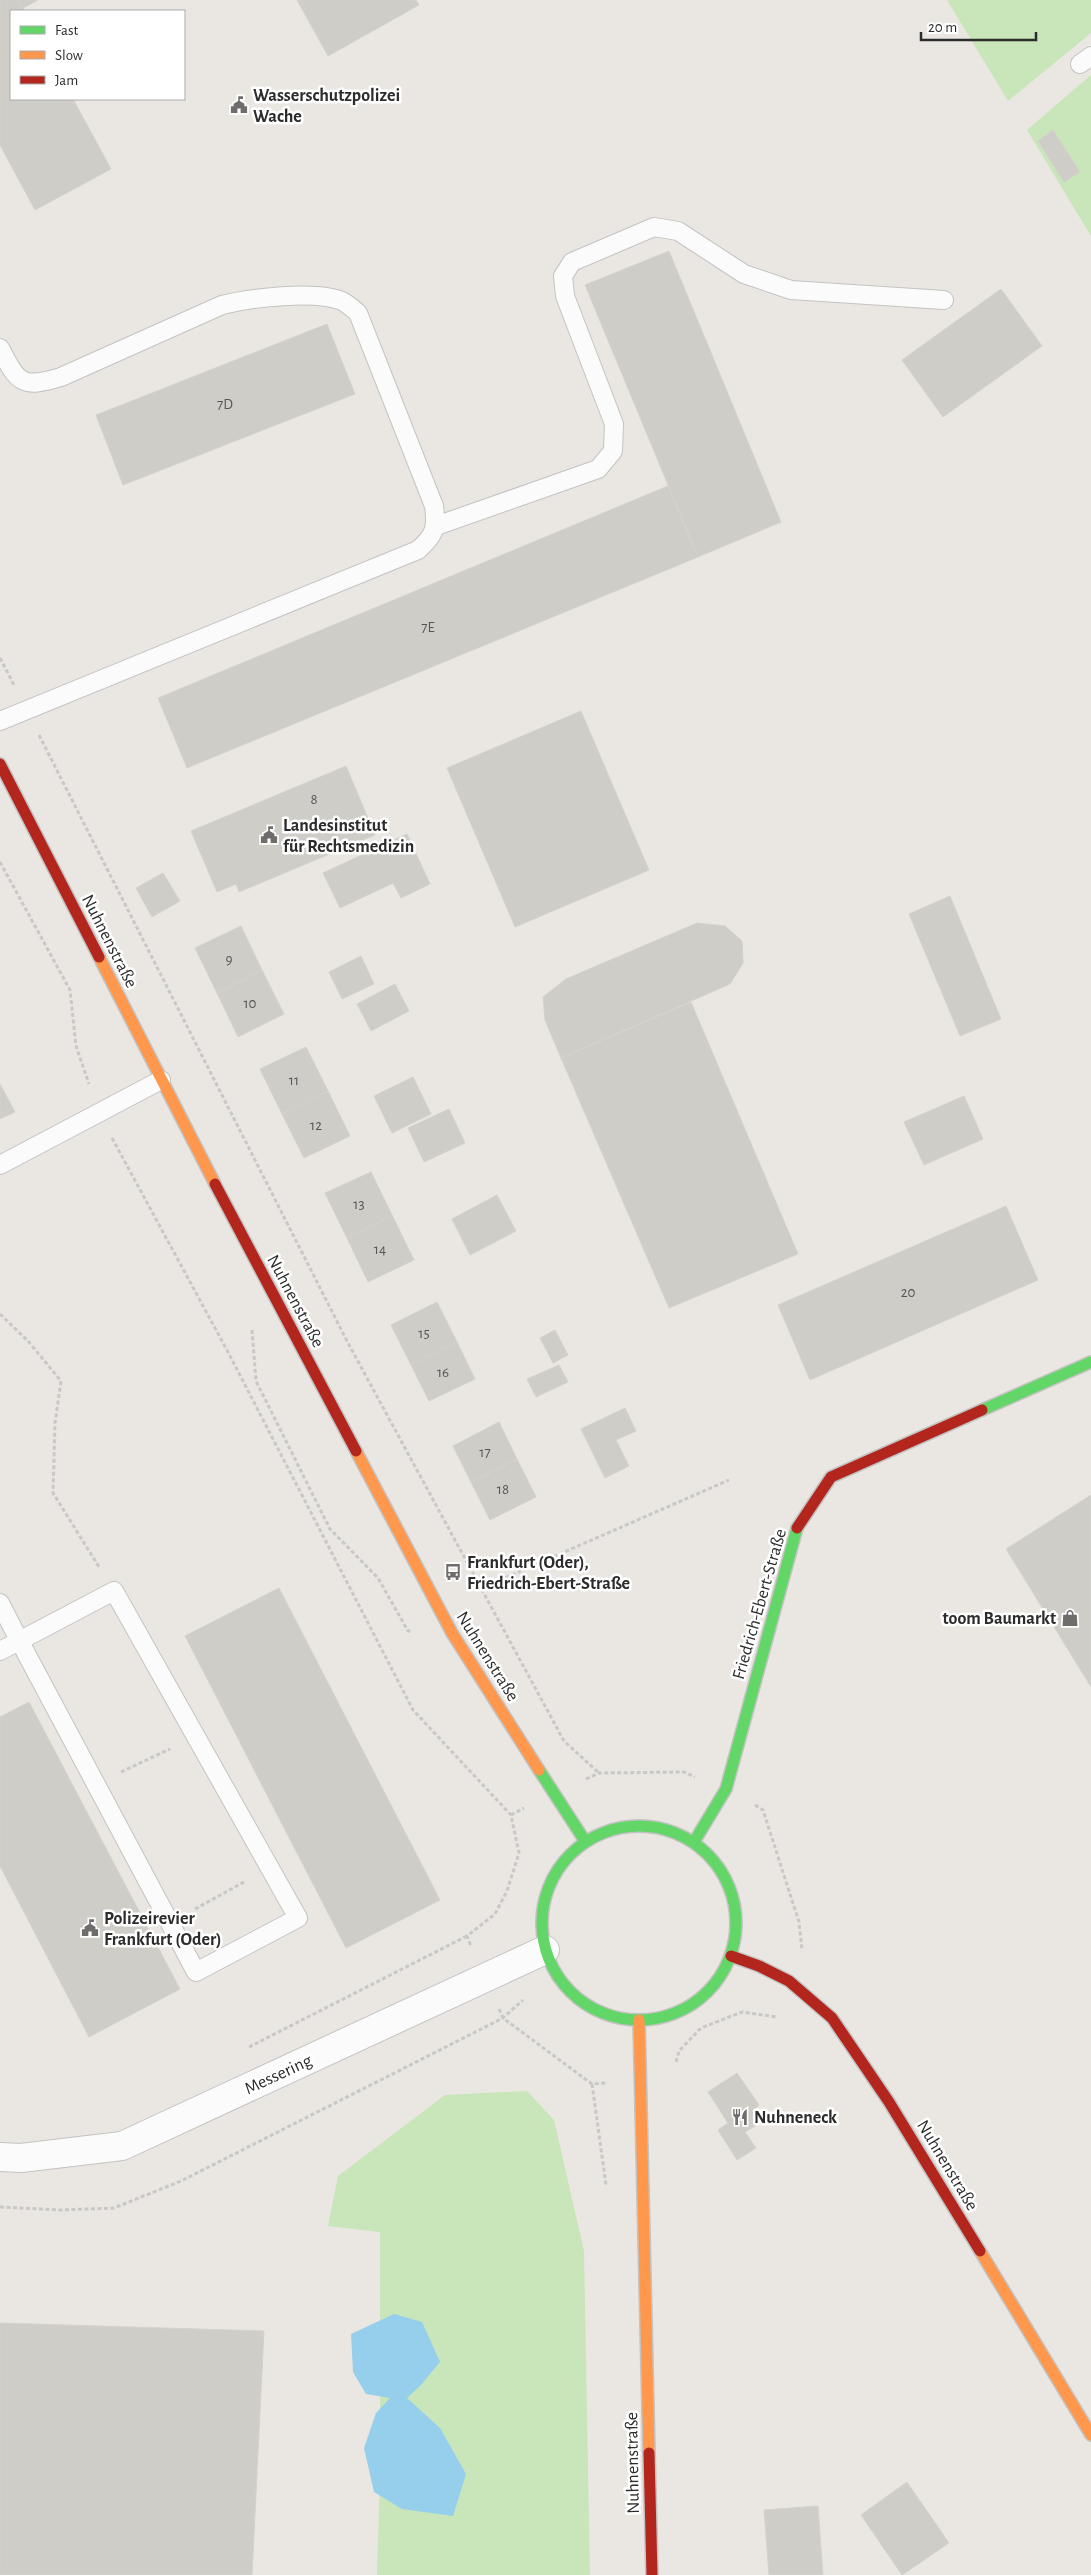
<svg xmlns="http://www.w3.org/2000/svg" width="1091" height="2575" viewBox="0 0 1091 2575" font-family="'Alegreya Sans',sans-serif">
<rect width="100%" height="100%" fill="#eae7e2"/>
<!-- green -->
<g fill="#c9e5ba">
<polygon points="947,0 1091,0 1091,33 1008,101"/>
<polygon points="1091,75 1091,236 1027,130"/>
<polygon points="527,2091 554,2120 584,2251 590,2575 377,2575 380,2472 380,2232 328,2226 338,2176 445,2095"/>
</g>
<!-- water -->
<polygon fill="#95cfec" points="394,2314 422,2322 440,2362 421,2385 407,2398 440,2428 466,2474 453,2516 402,2509 374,2492 364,2448 376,2413 390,2398 366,2394 353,2372 351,2334"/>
<!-- building -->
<g fill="#cfcdc8" stroke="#d5d2ce">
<polygon points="0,0 18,0 25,11 11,11 11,99 73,99 111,169 35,210 0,145"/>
<polygon points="18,0 38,0 23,8"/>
<polygon points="297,0 416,0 419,5 328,56"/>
<polygon points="1053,130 1080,172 1064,182 1038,141"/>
<polygon points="669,251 781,522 698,557 585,285"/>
<polygon points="1001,289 1042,346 943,417 902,360"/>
<polygon points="327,324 355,394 123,485 96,415"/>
<polygon points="668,486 698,557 187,768 158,698"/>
<polygon points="581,711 649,870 515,927 447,768"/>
<polygon points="346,766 375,835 239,892 236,884 217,892 191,831"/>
<polygon points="407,834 430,884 401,898 393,883 340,908 323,873"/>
<polygon points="163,873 180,901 152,917 136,888"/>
<polygon points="950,896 1001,1019 960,1036 909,914"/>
<polygon points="697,923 725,926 742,941 743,963 730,984 561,1058 545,1020 543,997 566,979"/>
<polygon points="241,926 262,970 217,993 195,948"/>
<polygon points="361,956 374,984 342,999 329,972"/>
<polygon points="262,970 284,1014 238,1037 217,993"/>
<polygon points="395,984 409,1011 371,1031 357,1004"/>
<polygon points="691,1002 798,1254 669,1308 561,1058"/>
<polygon points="306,1047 328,1091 282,1114 260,1069"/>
<polygon points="413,1077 431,1114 392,1133 374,1096"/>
<polygon points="0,1084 15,1112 0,1119"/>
<polygon points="328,1091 350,1136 304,1158 282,1114"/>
<polygon points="964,1096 983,1139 924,1165 904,1122"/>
<polygon points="449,1109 465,1143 424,1162 408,1128"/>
<polygon points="371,1172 392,1215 347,1238 325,1193"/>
<polygon points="497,1195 516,1231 470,1255 452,1219"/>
<polygon points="1006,1206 1038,1280 810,1380 778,1305"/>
<polygon points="392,1215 414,1260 368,1282 347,1238"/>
<polygon points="437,1302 457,1342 411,1365 391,1325"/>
<polygon points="555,1330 568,1355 553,1363 540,1338"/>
<polygon points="457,1342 475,1379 429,1401 411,1365"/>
<polygon points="559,1365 568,1382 536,1397 527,1379"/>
<polygon points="625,1408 636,1431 616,1440 629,1466 605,1478 581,1429"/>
<polygon points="499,1422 517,1459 471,1482 453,1446"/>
<polygon points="517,1459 536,1497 490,1520 471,1482"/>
<polygon points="1091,1495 1091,1687 1006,1549"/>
<polygon points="279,1588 440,1900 346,1948 185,1636"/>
<polygon points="29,1702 180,1989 89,2037 0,1866 0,1717"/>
<polygon points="737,2073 759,2105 752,2111 760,2123 745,2132 756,2148 737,2160 718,2130 728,2123 708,2092"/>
<polygon points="0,2323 264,2331 252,2575 0,2575"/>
<polygon points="907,2482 949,2543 902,2575 861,2515"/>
<polygon points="818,2506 823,2575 769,2575 764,2510"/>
</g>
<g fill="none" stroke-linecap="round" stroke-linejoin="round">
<!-- lane casing -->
<g stroke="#c3c3c3" stroke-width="20">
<g id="lane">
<polyline points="1080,64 1091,56"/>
<path d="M 0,348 C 18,383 21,389 61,377 L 222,305 C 250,298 315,290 342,301 C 348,304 353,309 358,313 L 434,506 C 437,528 435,535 418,550 L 0,721"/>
<polyline points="436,526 598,469 613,451 614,424 565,296 563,276 572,262 654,227 678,231 744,274 791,290 944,300"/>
<polyline points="0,1165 161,1080"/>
<polyline points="0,1603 19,1640 196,1972 298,1918 114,1591 0,1651"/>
</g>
</g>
<!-- street casing -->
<g stroke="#c3c3c3" stroke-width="30">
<polyline id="street" points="0,2157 21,2158 122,2146 545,1950"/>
</g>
<!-- fast casing -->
<g stroke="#c3c3c3" stroke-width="14">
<g id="fast">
<polyline points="982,1410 1091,1362"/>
<polyline points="539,1770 585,1841"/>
<circle cx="639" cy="1923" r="97"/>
<polyline points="694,1842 726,1789 797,1528"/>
</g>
</g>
<!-- slow casing -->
<g stroke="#c3c3c3" stroke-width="14">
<g id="slow">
<polyline points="99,957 215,1184"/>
<polyline points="356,1451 452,1633 539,1770"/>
<polyline points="639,2020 649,2453"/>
<polyline points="980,2251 1091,2435"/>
</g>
</g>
<!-- jam casing -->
<g stroke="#c3c3c3" stroke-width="14">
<g id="jam">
<polyline points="0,764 99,957"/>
<polyline points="215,1184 356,1451"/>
<polyline points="797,1528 831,1477 982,1410"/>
<polyline points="731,1956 759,1966 789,1981 832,2018 889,2102 980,2251"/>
<polyline points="649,2453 652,2575"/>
</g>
</g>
<!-- path -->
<g stroke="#c8c8c7" stroke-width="3" stroke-dasharray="4 2.5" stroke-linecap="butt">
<polyline points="0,658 14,685"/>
<polyline points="39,735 348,1343 564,1741 599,1773"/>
<polyline points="0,862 70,990 76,1046 89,1084"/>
<polyline points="112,1138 228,1352 413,1710 511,1815 519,1853 507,1891 495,1914 467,1936 471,1946"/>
<polyline points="0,1314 28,1341 61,1381 55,1423 53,1493 99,1567"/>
<polyline points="252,1330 256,1381 330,1529 378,1578 408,1631 411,1631"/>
<polyline points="482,1588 729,1480"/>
<polyline points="121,1772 170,1749"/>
<polyline points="586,1779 599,1773 684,1772 695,1777"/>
<polyline points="755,1805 763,1810 799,1922 802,1950"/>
<polyline points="511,1815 524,1808"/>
<polyline points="195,1909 244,1882"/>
<polyline points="499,2009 503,2018 592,2084 606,2083"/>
<polyline points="249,2047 467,1936"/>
<polyline points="676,2062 679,2051 701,2028 742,2012 777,2017"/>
<polyline points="592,2084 606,2185"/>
<polyline points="0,2207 61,2210 114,2208 181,2181 503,2018 523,2000"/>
</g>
<!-- lane -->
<use href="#lane" stroke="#fcfbfb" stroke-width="18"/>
<!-- street -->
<use href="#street" stroke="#fcfbfb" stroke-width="28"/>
<!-- fast -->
<use href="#fast" stroke="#63d668" stroke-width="11"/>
<!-- slow -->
<use href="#slow" stroke="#ff974d" stroke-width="11"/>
<!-- jam -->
<use href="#jam" stroke="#b3261e" stroke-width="11"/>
</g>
<!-- icons -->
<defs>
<g id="civic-bare" transform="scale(1.35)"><path d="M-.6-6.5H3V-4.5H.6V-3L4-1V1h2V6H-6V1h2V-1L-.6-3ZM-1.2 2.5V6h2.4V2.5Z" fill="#6e6d6c" stroke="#fff" stroke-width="2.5" paint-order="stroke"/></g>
<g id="bus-bare" transform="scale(1.35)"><path d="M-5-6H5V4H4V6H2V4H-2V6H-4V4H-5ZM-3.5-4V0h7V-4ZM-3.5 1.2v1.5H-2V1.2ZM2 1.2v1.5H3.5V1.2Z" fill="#6e6d6c" stroke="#fff" stroke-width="2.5" paint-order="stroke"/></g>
<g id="shop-bare" transform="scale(1.35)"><path d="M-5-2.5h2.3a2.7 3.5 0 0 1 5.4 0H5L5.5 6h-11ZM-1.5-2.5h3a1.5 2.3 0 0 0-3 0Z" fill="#6e6d6c" stroke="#fff" stroke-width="2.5" paint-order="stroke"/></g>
<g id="restaurant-bare" transform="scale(1.35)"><path d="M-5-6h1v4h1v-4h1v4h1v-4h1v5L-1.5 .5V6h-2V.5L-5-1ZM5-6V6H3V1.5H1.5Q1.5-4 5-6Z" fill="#6e6d6c" stroke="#fff" stroke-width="2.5" paint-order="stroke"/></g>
</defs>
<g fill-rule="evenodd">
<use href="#civic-bare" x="239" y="105"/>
<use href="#civic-bare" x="269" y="835"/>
<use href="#bus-bare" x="453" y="1572"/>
<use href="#shop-bare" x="1070" y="1618"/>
<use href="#civic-bare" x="90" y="1928"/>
<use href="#restaurant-bare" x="740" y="2117"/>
</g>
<g text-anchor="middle" stroke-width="5" stroke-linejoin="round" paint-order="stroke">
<!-- number labels -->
<g font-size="15" fill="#565655">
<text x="225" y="409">7D</text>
<text x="428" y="632">7E</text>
<text x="314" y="804">8</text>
<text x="229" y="964">9</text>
<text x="250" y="1008">10</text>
<text x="294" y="1085">11</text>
<text x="316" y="1130">12</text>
<text x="359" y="1209">13</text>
<text x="380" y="1254">14</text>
<text x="908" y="1297">20</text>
<text x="424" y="1338">15</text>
<text x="443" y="1377">16</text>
<text x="485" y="1457">17</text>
<text x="503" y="1494">18</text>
</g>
<!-- poi labels -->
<g font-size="18" font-weight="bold" fill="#2c2c2c" stroke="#fff" text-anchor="start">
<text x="253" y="101">Wasserschutzpolizei<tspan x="253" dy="21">Wache</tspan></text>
<text x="283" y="831">Landesinstitut<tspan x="283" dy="21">für Rechtsmedizin</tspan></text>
<text x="467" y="1568">Frankfurt (Oder),<tspan x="467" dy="21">Friedrich-Ebert-Straße</tspan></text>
<text x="1056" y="1624" text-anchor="end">toom Baumarkt</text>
<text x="104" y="1924">Polizeirevier<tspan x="104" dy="21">Frankfurt (Oder)</tspan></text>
<text x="754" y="2123">Nuhneneck</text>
</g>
<!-- street labels -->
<g font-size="18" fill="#2c2c2c" stroke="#fff">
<text transform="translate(110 941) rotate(63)" y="6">Nuhnenstraße</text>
<text transform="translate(296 1301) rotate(62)" y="6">Nuhnenstraße</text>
<text transform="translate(759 1604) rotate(-74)" y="6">Friedrich-Ebert-Straße</text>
<text transform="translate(488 1656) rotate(58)" y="6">Nuhnenstraße</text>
<text transform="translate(278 2074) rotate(-25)" y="6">Messering</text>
<text transform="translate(948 2165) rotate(59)" y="6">Nuhnenstraße</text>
<text transform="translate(632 2463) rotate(-91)" y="6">Nuhnenstraße</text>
</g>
</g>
<!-- legend -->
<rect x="10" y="10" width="175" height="90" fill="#ffffff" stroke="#ababab"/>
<rect x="20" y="26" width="25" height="8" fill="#63d668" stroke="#ababab"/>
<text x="55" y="35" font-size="15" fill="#2c2c2c">Fast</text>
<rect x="20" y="51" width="25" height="8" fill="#ff974d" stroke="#ababab"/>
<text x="55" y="60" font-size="15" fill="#2c2c2c">Slow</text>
<rect x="20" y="76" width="25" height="8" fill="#b3261e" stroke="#ababab"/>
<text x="55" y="85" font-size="15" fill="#2c2c2c">Jam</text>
<!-- scale -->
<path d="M921 32v8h115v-8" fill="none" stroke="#2c2c2c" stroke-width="2.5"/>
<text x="928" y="32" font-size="15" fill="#2c2c2c" stroke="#ffffff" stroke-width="4" paint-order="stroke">20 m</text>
</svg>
